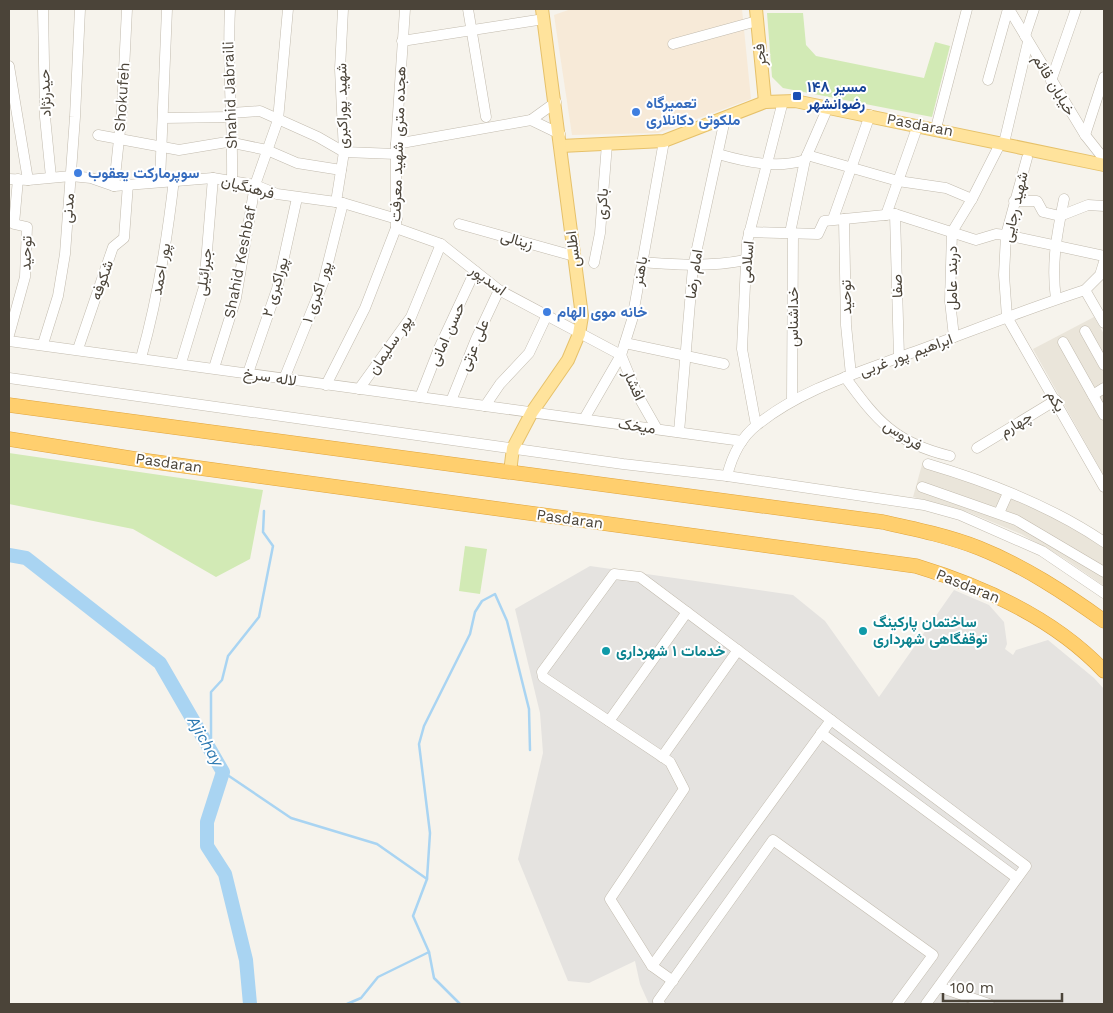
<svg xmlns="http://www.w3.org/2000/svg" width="1113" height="1013" viewBox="0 0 1113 1013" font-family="'Work Sans',Vazirmatn,sans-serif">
<rect width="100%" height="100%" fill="#f6f3ec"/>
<!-- residential -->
<g fill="#eae5da">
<polygon points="1094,317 1104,334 1104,476 1033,349"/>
<polygon points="923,461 968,472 1104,539 1104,586 1065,559 1021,534 968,512 913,497"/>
</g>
<!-- commercial -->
<polygon fill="#f7ead8" points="571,9 742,9 751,99 658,133 572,135 554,15"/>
<!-- green -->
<g fill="#d2eab5">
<polygon points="767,13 803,13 806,45 816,56 924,78 935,42 950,46 932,117 783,88 772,77"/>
<polygon points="9,453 263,490 250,559 216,577 133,529 9,504"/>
<polygon points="465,546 487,549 480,594 459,591"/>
</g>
<!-- parking -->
<polygon fill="#e5e3e0" points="590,566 793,595 825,621 879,697 954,590 989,605 1004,622 1007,644 1005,649 1013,655 1016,650 1048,640 1094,678 1104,689 1104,1004 649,1004 640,984 635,961 589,983 568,981 518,859 543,753 540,713 515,609"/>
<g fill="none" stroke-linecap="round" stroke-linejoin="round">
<!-- stream -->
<g stroke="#a9d4f2" stroke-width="2.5">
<polyline points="211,750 211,692 222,680 228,656 259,617 273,546 263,532 264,511"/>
<polyline points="223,772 291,818 377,844 427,879 413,916 429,952 434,978 460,1004"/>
<polyline points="427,879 430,833 419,744 424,726 470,634 475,612 482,601 495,594 507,621 529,709 530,750"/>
<polyline points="347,1004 361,998 378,977 429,952"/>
</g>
<!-- river -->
<polyline stroke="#a9d4f2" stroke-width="14" points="9,555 26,558 160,663 223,772 207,822 207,846 225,874 246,960 250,1004"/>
<!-- minor casing -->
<g stroke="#c2bbae" stroke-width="11">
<g id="minor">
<polyline points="43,9 45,117 51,177"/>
<path d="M 230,9 C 227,66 233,123 232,180"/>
<polyline points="468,9 486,117"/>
<polyline points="1009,9 1085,135 1104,159"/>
<polyline points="1025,36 1034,9"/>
<polyline points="402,41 544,19"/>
<polyline points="673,44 757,21"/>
<polyline points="9,66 28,180"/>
<polyline points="988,80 1008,9"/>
<polyline points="1051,81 1076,9"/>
<polyline points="556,102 531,120 560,134"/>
<polyline points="231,113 260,111 318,137 344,152 396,154"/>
<polyline points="163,118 231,117"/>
<polyline points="936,128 967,9"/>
<polyline points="98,135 179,150 233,141"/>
<polyline points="1085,135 1104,77"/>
<polyline points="233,143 267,150 297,163 341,170"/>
<polyline points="1004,143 1028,42"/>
<polyline points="396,144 531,120"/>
<path d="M 718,154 C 746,162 777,169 805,160"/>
<polyline points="807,155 898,181 946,188 972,199"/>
<polyline points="1027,158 1006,235 1004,275 1007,317 1104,487"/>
<polyline points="9,179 28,180 71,176 91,178 114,186 213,178 255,185 277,194 343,203 397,219"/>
<polyline points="160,181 167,9"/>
<polyline points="114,186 122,111 127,9"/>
<polyline points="1014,201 1037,201 1043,212 1060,216 1088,205 1104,206"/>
<polyline points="336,202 344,152 340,69 343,9"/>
<polyline points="895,214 899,357"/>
<polyline points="886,215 918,125"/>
<polyline points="833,219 870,115"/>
<polyline points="844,219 846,325 851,375"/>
<polyline points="459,224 574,256"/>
<polyline points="396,228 441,244 499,290 621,355 637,394 657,429"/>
<polyline points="749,232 818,234 824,221 895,214 976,240 996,234 1006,235 1104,256"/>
<polyline points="790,233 805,160 828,107"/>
<path d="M 642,262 C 679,265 709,267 746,260"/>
<polyline points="594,263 600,233 607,144"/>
<polyline points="1085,290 1104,323"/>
<path d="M 1056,299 C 1051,264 1057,233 1064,199"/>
<polyline points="1085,331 1104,365"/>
<polyline points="9,335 25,277 27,227 14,224 18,179"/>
<polyline points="954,337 950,301 952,232 972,199 1001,142"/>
<polyline points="9,341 742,441"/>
<polyline points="1063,342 1104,415"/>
<polyline points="625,343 724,364"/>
<polyline points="43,344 58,296 65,254 75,117 80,9"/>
<polyline points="78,349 113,247 124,238 128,184"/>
<path d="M 141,358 C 158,298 167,241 174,179"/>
<polyline points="181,363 204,287 213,178"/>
<polyline points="214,368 236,298 255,185 278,120 288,9"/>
<polyline points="248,373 277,289 297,198"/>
<path d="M 845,377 C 877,421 895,443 950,456"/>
<polyline points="9,378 623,464 727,476 924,505 960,515 1042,551 1104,593"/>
<polyline points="284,379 323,283 343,203"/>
<polyline points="326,385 365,308 396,228 396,144 405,9"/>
<polyline points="359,389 411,317 441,244"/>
<polyline points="1093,395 1104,388"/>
<polyline points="420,397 440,346 475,271"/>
<polyline points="451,401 476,339 499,290"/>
<polyline points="792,401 793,233"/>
<polyline points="485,406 500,384 529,353 546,317"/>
<polyline points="584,419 621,355 632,320 664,141"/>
<polyline points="756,425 742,349 747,242 783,101"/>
<polyline points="679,432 693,267 725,119"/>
<polyline points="977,448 1056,400"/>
<path d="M 928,464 C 989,482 1051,506 1104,542"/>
<path d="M 727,476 C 732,456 740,438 757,425 C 801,389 858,373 911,353 C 969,332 1026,309 1085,290 L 1100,275 L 1104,262"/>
<polyline points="922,487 1016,520 1104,572"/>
<polyline points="999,513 1008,493"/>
<polyline points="609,721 687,612"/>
<polyline points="821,733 1017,878"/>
<polyline points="662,757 738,650"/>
<polyline points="652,966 831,720"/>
<polyline points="673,981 652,966 610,899 684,789 670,762 543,677 542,672 614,574 640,577 1026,866 926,1004"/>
<polyline points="939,987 989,1004"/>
<polyline points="660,1004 658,1001 773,840 933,955 897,1004"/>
</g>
</g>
<!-- major casing -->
<g stroke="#e6c16a" stroke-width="14">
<g id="major">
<polyline points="756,9 765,102"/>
<polyline points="561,146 664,141 765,102 795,101 1104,165"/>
<polyline points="510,472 513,448 532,412 568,360 579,334 582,316 542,9"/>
</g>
</g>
<!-- highway casing -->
<g stroke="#e0a43c" stroke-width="15">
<g id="highway">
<path d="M 9,405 L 883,522 C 915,529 948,536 979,548 C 1024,566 1065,593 1104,621"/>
<path d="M 9,439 L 148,461 L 916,566 C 985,587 1054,618 1104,671"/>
</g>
</g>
<!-- minor -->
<use href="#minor" stroke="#fff" stroke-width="10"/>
<!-- major -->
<use href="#major" stroke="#ffe39c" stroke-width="12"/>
<!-- highway -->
<use href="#highway" stroke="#ffcf6e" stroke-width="14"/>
</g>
<!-- markers -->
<rect fill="#1a4fb4" stroke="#fff" stroke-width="2" x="792" y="91" width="10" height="10" rx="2.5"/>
<g fill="#3f7fe0" stroke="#fff" stroke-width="2">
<circle cx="636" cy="112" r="5"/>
<circle cx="78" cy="173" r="5"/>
<circle cx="547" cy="312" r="5"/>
</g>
<g fill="#0f9aa8" stroke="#fff" stroke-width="2">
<circle cx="863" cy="631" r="5"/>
<circle cx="606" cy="651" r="5"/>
</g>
<g text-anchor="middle" stroke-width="4" stroke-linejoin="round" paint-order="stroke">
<!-- street labels -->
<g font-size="15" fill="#4b4439" stroke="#fff">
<text transform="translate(760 55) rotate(-96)" y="5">فجر</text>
<text transform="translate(1054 85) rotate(59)" y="5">خیابان قائم</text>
<text transform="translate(45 93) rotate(-92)" y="5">حیدرنژاد</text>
<text transform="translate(230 95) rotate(-92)" y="5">Shahid Jabraili</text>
<text transform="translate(122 97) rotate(-86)" y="5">Shokufeh</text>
<text transform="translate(342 106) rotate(-91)" y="5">شهید پوراکبری</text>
<text transform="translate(920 125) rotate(11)" y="5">Pasdaran</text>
<text transform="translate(398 144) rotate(-88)" y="5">هجده متری شهید معرفت</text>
<text transform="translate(248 187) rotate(15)" y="5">فرهنگیان</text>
<text transform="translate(602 204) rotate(-86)" y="5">باکری</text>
<text transform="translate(1015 207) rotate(-77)" y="5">شهید رجایی</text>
<text transform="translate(68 208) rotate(-85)" y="5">مدنی</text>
<text transform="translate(517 240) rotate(16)" y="5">زینالی</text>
<text transform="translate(573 249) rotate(-97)" y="5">اطلس</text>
<text transform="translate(26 253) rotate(-88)" y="5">توحید</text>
<text transform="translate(240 262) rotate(-79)" y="5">Shahid Keshbaf</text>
<text transform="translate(747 262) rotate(-85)" y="5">اسلامی</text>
<text transform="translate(161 269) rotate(-80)" y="5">پور احمد</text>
<text transform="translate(640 271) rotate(-80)" y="5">باهنر</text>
<text transform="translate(204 272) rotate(-83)" y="5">جبرائیلی</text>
<text transform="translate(694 274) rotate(-82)" y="5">امام رضا</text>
<text transform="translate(952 278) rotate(-90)" y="5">دربند عامل</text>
<text transform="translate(102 280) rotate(-71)" y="5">شکوفه</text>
<text transform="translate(488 280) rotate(36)" y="5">اسدپور</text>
<text transform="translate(897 286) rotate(-92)" y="5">صفا</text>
<text transform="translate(275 287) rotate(-74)" y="5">پوراکبری ۲</text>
<text transform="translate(317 292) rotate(-71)" y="5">پور اکبری ۱</text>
<text transform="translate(846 297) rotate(-91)" y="5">توحید</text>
<text transform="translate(793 317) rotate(-90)" y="5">خداشناس</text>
<text transform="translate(447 334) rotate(-66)" y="5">حسن امانی</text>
<text transform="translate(390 345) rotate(-56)" y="5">پور سلیمان</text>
<text transform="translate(474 345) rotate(-67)" y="5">علی عزتی</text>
<text transform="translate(906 355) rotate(-20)" y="5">ابراهیم پور غربی</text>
<text transform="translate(270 377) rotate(9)" y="5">لاله سرخ</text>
<text transform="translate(634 385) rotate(65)" y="5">افشار</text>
<text transform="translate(1056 401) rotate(60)" y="5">یکم</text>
<text transform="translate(1016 424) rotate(-31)" y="5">چهارم</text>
<text transform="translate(637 426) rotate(8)" y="5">میخک</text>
<text transform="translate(903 435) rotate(33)" y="5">فردوس</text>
<text transform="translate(169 463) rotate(8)" y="5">Pasdaran</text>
<text transform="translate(570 519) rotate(8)" y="5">Pasdaran</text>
<text transform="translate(968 586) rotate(22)" y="5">Pasdaran</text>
</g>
<!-- transit labels -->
<g font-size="15" font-weight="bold" fill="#164399" stroke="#fff" text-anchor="start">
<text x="807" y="92">مسیر ۱۴۸<tspan x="807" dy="17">رضوانشهر</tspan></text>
</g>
<!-- shop labels -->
<g font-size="15" font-weight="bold" fill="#366cbe" stroke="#fff" text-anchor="start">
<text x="646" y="108">تعمیرگاه<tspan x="646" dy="17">ملکوتی دکانلاری</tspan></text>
<text x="88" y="178">سوپرمارکت یعقوب</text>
<text x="557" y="317">خانه موی الهام</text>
</g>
<!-- culture labels -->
<g font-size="15" font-weight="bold" fill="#0d838f" stroke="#fff" text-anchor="start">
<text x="873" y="627">ساختمان پارکینگ<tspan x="873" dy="17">توقفگاهی شهرداری</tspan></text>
<text x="616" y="656">خدمات ۱ شهرداری</text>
</g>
<!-- water labels -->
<g font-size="16" font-style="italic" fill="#2e7ab2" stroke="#fff">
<text transform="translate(206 741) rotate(60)" y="6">Ajichay</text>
</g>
</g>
<!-- border -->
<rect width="1113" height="1013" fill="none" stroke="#4b4439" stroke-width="20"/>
<!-- scale -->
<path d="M943 993v8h119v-8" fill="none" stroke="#4b4439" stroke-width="2.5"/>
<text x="950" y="993" font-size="15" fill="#4b4439" stroke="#ffffff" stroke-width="4" paint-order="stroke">100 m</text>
</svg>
